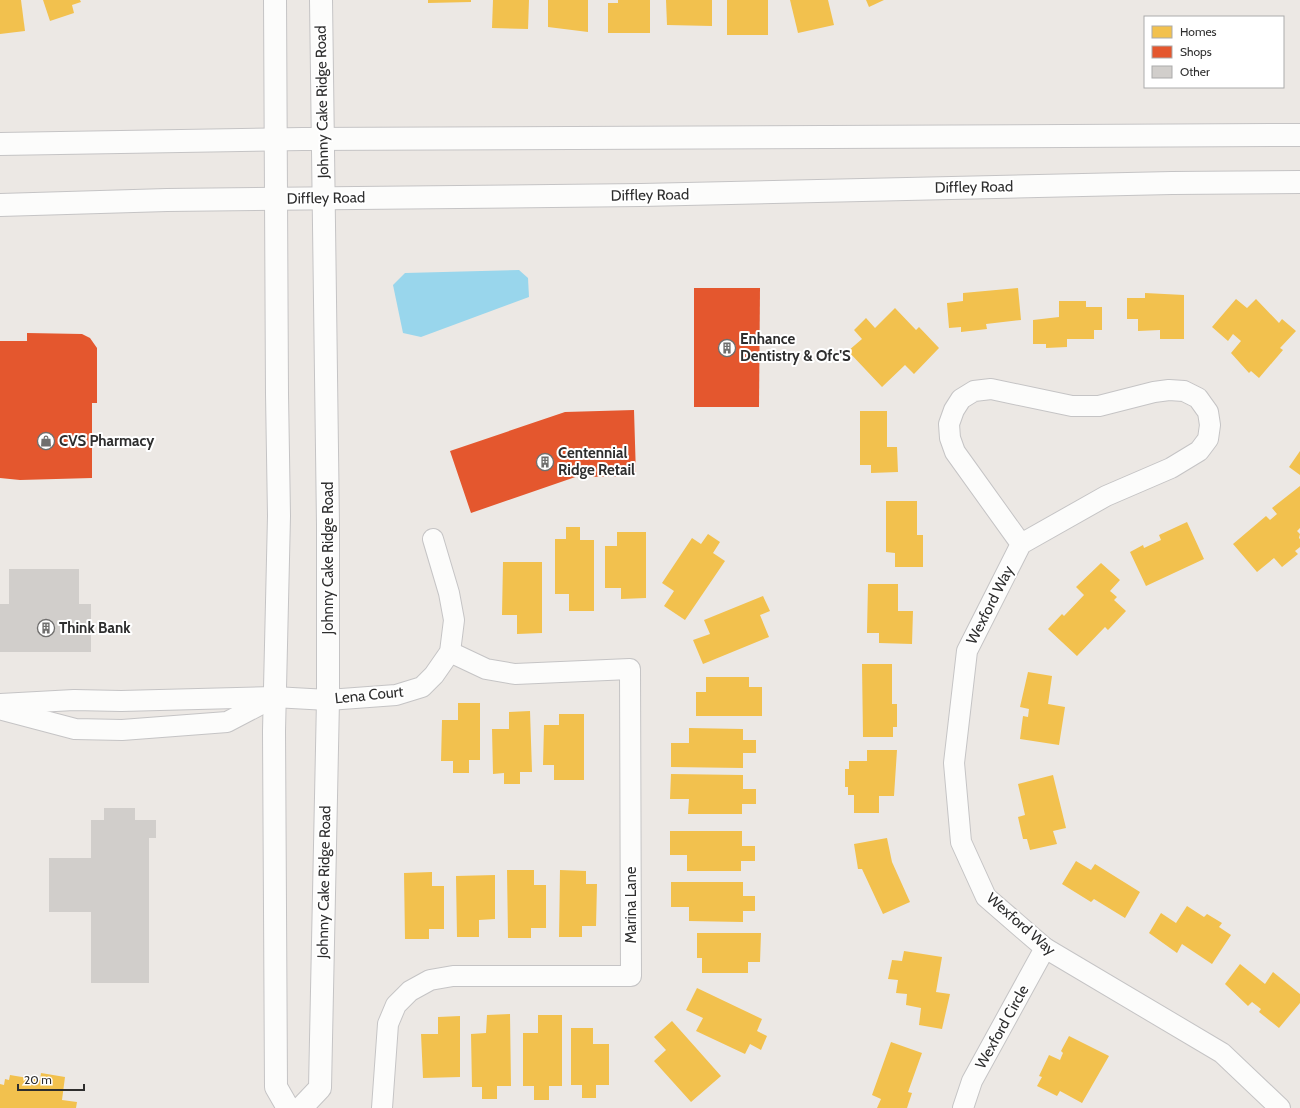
<svg xmlns="http://www.w3.org/2000/svg" width="1300" height="1108" viewBox="0 0 1300 1108" font-family="Cabin,sans-serif">
<rect width="100%" height="100%" fill="#ece8e4"/>
<!-- water -->
<polygon fill="#99d6ec" points="519,270 528,278 529,297 421,337 403,333 393,285 405,273"/>
<!-- homes -->
<g fill="#f2c14e">
<polygon points="0,0 21,0 25,31 0,34"/>
<polygon points="43,0 80,0 81,2 72,5 74,13 50,21"/>
<polygon points="428,0 471,0 471,2 428,3"/>
<polygon points="493,0 529,0 528,29 492,28"/>
<polygon points="548,0 588,0 588,32 548,27"/>
<polygon points="618,0 650,0 650,33 608,33 608,3 618,3"/>
<polygon points="666,0 712,0 712,26 667,25"/>
<rect x="727" y="0" width="41" height="35"/>
<polygon points="790,0 828,0 834,25 798,33"/>
<polygon points="866,0 884,0 869,7"/>
<polygon points="1018,288 1021,320 986,324 987,329 961,332 961,327 949,328 947,303 963,301 963,293"/>
<polygon points="1145,293 1184,295 1184,339 1160,339 1160,330 1138,331 1138,319 1127,319 1127,298 1145,298"/>
<polygon points="1236,299 1247,308 1256,299 1279,323 1282,319 1296,331 1280,348 1283,350 1259,378 1251,371 1249,373 1231,353 1241,341 1233,334 1228,341 1212,327"/>
<polygon points="1059,301 1086,301 1086,307 1102,307 1102,330 1094,330 1094,339 1067,339 1067,347 1046,348 1046,344 1033,344 1033,320 1059,317"/>
<polygon points="895,308 916,330 919,327 939,348 914,374 905,365 882,387 848,351 862,339 854,330 866,318 875,328"/>
<polygon points="860,411 887,411 887,447 897,447 898,472 871,473 871,465 860,465"/>
<polygon points="1300,451 1300,475 1289,467"/>
<polygon points="1300,486 1300,528 1297,531 1300,534 1299,538 1300,539 1300,547 1295,551 1298,554 1282,567 1274,558 1257,572 1233,544 1266,516 1270,520 1277,514 1272,508"/>
<polygon points="886,501 917,501 917,535 923,535 923,567 895,567 895,553 886,552"/>
<polygon points="1187,522 1204,559 1146,586 1130,552 1143,545 1144,548 1161,540 1159,535"/>
<polygon points="566,527 580,527 580,540 594,540 594,611 569,611 569,594 555,594 555,539 566,539"/>
<polygon points="617,532 646,532 646,598 621,599 621,588 605,588 605,546 617,546"/>
<polygon points="708,534 720,542 713,553 725,561 685,620 664,606 674,591 662,583 692,538 701,544"/>
<polygon points="503,562 542,562 542,633 517,634 517,615 502,615"/>
<polygon points="1101,563 1120,580 1110,591 1117,597 1114,600 1126,611 1108,630 1105,627 1077,656 1048,629 1062,614 1064,616 1084,595 1076,587"/>
<polygon points="868,584 898,584 898,611 913,611 912,644 879,643 879,633 867,633"/>
<polygon points="763,596 770,611 760,615 769,637 703,664 693,640 710,634 704,620"/>
<polygon points="862,664 892,664 892,704 897,704 897,727 893,727 893,737 863,737"/>
<polygon points="1028,672 1052,676 1048,704 1065,707 1059,745 1020,739 1023,716 1028,717 1029,709 1020,707"/>
<polygon points="706,677 749,677 749,687 762,687 762,716 696,716 696,692 706,692"/>
<polygon points="458,703 480,703 480,760 469,760 469,773 453,773 453,761 441,761 442,720 458,720"/>
<polygon points="530,711 532,772 520,772 520,784 504,784 504,773 493,774 492,729 509,729 509,712"/>
<polygon points="559,714 584,714 584,780 554,780 554,765 543,765 544,725 559,725"/>
<polygon points="689,728 743,729 743,740 756,740 756,753 743,753 743,768 671,767 671,743 689,743"/>
<polygon points="867,750 897,750 894,796 879,796 879,813 854,813 854,795 848,795 848,787 845,787 845,769 849,769 849,761 867,761"/>
<polygon points="671,774 743,775 743,789 756,789 756,804 742,804 742,814 688,814 689,799 670,799"/>
<polygon points="1053,775 1066,828 1053,831 1057,844 1030,850 1027,839 1023,839 1018,817 1025,815 1018,784"/>
<polygon points="670,831 742,831 742,846 755,846 755,861 741,861 741,871 687,871 687,855 670,855"/>
<polygon points="887,838 892,862 910,902 883,914 862,869 858,869 854,844"/>
<polygon points="1076,861 1091,870 1095,864 1140,892 1125,918 1094,899 1091,902 1062,884"/>
<polygon points="507,870 534,870 534,885 546,885 546,928 531,928 531,938 508,938"/>
<polygon points="560,870 586,871 586,884 597,884 596,926 582,926 582,937 559,937"/>
<polygon points="432,872 432,886 444,886 444,929 429,929 429,939 405,939 404,873"/>
<polygon points="495,875 495,919 479,920 479,937 457,937 456,876"/>
<polygon points="671,882 743,882 743,896 755,896 755,911 743,911 743,922 689,921 689,907 671,907"/>
<polygon points="1187,906 1204,917 1207,914 1222,923 1219,927 1231,935 1212,964 1182,944 1177,953 1149,933 1161,913 1176,923"/>
<polygon points="697,933 761,933 760,962 748,962 748,973 702,973 702,958 697,958"/>
<polygon points="904,951 942,957 936,992 950,994 942,1029 919,1025 921,1008 906,1005 907,994 896,993 898,980 888,979 892,960 902,961"/>
<polygon points="1240,964 1265,984 1273,972 1300,994 1300,1003 1279,1028 1259,1012 1261,1009 1252,1002 1248,1006 1225,984"/>
<polygon points="697,988 762,1019 757,1031 767,1036 761,1050 750,1044 745,1054 696,1031 703,1018 686,1010"/>
<polygon points="510,1014 511,1086 497,1086 497,1099 482,1099 482,1087 472,1087 471,1034 486,1033 487,1015"/>
<polygon points="538,1015 562,1015 562,1086 549,1086 549,1100 534,1100 534,1086 523,1086 523,1033 538,1033"/>
<polygon points="460,1016 460,1077 423,1078 421,1034 438,1034 438,1017"/>
<polygon points="672,1021 721,1076 691,1102 654,1061 666,1050 654,1037"/>
<polygon points="571,1028 593,1028 593,1044 609,1044 609,1085 596,1085 596,1098 582,1098 582,1085 571,1085"/>
<polygon points="1069,1036 1109,1056 1082,1103 1060,1091 1057,1096 1037,1086 1042,1077 1039,1076 1049,1055 1060,1060 1063,1053 1061,1051"/>
<polygon points="891,1042 922,1053 908,1092 912,1093 907,1108 877,1108 881,1099 872,1095"/>
<polygon points="41,1073 65,1077 62,1100 77,1102 76,1108 0,1108 0,1084 4,1085 5,1079 9,1080 10,1075 40,1080"/>
</g>
<!-- shops -->
<g fill="#e4572e">
<polygon points="694,288 760,288 759,407 694,407"/>
<polygon points="27,333 82,334 90,338 97,348 97,403 92,403 92,478 20,480 0,478 0,341 27,341"/>
<polygon points="634,410 636,476 589,477 587,473 471,513 450,451 565,412"/>
</g>
<!-- building -->
<g fill="#d1cecb">
<polygon points="9,569 79,569 79,604 91,604 91,652 0,652 0,604 9,604"/>
<polygon points="104,808 135,808 135,820 156,820 156,838 149,838 149,983 91,983 91,912 49,912 49,858 91,858 91,820 104,820"/>
</g>
<g fill="none" stroke-linecap="round" stroke-linejoin="round">
<!-- minor casing -->
<g stroke="#c5c4c5" stroke-width="22">
<g id="minor">
<polyline points="1021,544 955,452 950,438 949,424 954,410 961,399 974,391 991,389 1072,406 1099,406 1154,392 1169,390 1184,391 1198,398 1208,412 1210,425 1208,439 1199,451 1171,468 1106,496 1021,544 967,651 954,763 961,842 986,897 1045,948 1222,1053 1280,1108"/>
<polyline points="0,704 74,700 121,701 274,697 328,700 396,695 422,687 434,675 450,652 454,620 449,593 433,539"/>
<polyline points="3,710 75,729 122,730 227,722 271,699"/>
<polyline points="382,1108 388,1024 396,1005 410,991 430,980 453,976 631,976 630,669 515,674 486,669 450,652"/>
<polyline points="963,1108 972,1081 1045,948"/>
</g>
</g>
<!-- tertiary casing -->
<g stroke="#c5c4c5" stroke-width="24">
<g id="tertiary">
<polyline points="275,0 277,394 279,516 274,731 276,1087 288,1108"/>
<polyline points="301,1108 320,1088 328,700 328,525 321,0"/>
</g>
</g>
<!-- secondary casing -->
<g stroke="#c5c4c5" stroke-width="24">
<g id="secondary">
<polyline points="0,144 303,139 1300,135"/>
<polyline points="0,205 167,200 641,195 1172,183 1300,182"/>
</g>
</g>
<!-- minor -->
<use href="#minor" stroke="#fcfcfb" stroke-width="20"/>
<!-- tertiary -->
<use href="#tertiary" stroke="#fcfcfb" stroke-width="22"/>
<!-- secondary -->
<use href="#secondary" stroke="#fcfcfb" stroke-width="22"/>
</g>
<!-- icons -->
<defs>
<g id="building-ring" transform="scale(0.9)"><circle r="9.5" fill="#fff" stroke="#706f6e" stroke-width="1.5"/><path d="M-4-6H4V6H1V3H-1V6H-4ZM-2.5-4.3h1.7v1.8h-1.7ZM.8-4.3h1.7v1.8H.8ZM-2.5-1h1.7V.8h-1.7ZM.8-1h1.7V.8H.8Z" fill="#706f6e"/></g>
<g id="shop-ring" transform="scale(0.9)"><circle r="9.5" fill="#fff" stroke="#706f6e" stroke-width="1.5"/><path d="M-5-2.5h2.3a2.7 3.5 0 0 1 5.4 0H5L5.5 6h-11ZM-1.5-2.5h3a1.5 2.3 0 0 0-3 0Z" fill="#706f6e"/></g>
</defs>
<g fill-rule="evenodd">
<use href="#building-ring" x="727" y="348"/>
<use href="#shop-ring" x="46" y="441"/>
<use href="#building-ring" x="545" y="462"/>
<use href="#building-ring" x="46" y="628"/>
</g>
<g text-anchor="middle" stroke-width="4" stroke-linejoin="round" paint-order="stroke">
<!-- street labels -->
<g font-size="15" fill="#2e2e2e" stroke="#fff">
<text transform="translate(322 102) rotate(-91)" y="5">Johnny Cake Ridge Road</text>
<text transform="translate(974 187) rotate(-1)" y="5">Diffley Road</text>
<text transform="translate(650 195) rotate(-1)" y="5">Diffley Road</text>
<text transform="translate(326 198) rotate(-1)" y="5">Diffley Road</text>
<text transform="translate(328 558) rotate(-90)" y="5">Johnny Cake Ridge Road</text>
<text transform="translate(990 605) rotate(-63)" y="5">Wexford Way</text>
<text transform="translate(369 695) rotate(-6)" y="5">Lena Court</text>
<text transform="translate(324 882) rotate(-89)" y="5">Johnny Cake Ridge Road</text>
<text transform="translate(631 905) rotate(-90)" y="5">Marina Lane</text>
<text transform="translate(1021 924) rotate(41)" y="5">Wexford Way</text>
<text transform="translate(1002 1027) rotate(-61)" y="5">Wexford Circle</text>
</g>
<!-- poi labels -->
<g font-size="15" font-weight="bold" fill="#2e2e2e" stroke="#fff" text-anchor="start">
<text x="740" y="344">Enhance<tspan x="740" dy="17">Dentistry &amp; Ofc'S</tspan></text>
<text x="59" y="446">CVS Pharmacy</text>
<text x="558" y="458">Centennial<tspan x="558" dy="17">Ridge Retail</tspan></text>
<text x="59" y="633">Think Bank</text>
</g>
</g>
<!-- legend -->
<rect x="1144" y="16" width="140" height="72" fill="#ffffff" stroke="#ababab"/>
<rect x="1152" y="26" width="20" height="12" fill="#f2c14e" stroke="#ababab"/>
<text x="1180" y="36" font-size="12" fill="#2e2e2e">Homes</text>
<rect x="1152" y="46" width="20" height="12" fill="#e4572e" stroke="#ababab"/>
<text x="1180" y="56" font-size="12" fill="#2e2e2e">Shops</text>
<rect x="1152" y="66" width="20" height="12" fill="#d1cecb" stroke="#ababab"/>
<text x="1180" y="76" font-size="12" fill="#2e2e2e">Other</text>
<!-- scale -->
<path d="M18 1084v6h66v-6" fill="none" stroke="#2e2e2e" stroke-width="2"/>
<text x="24" y="1084" font-size="12" fill="#2e2e2e" stroke="#ffffff" stroke-width="3" paint-order="stroke">20 m</text>
</svg>
